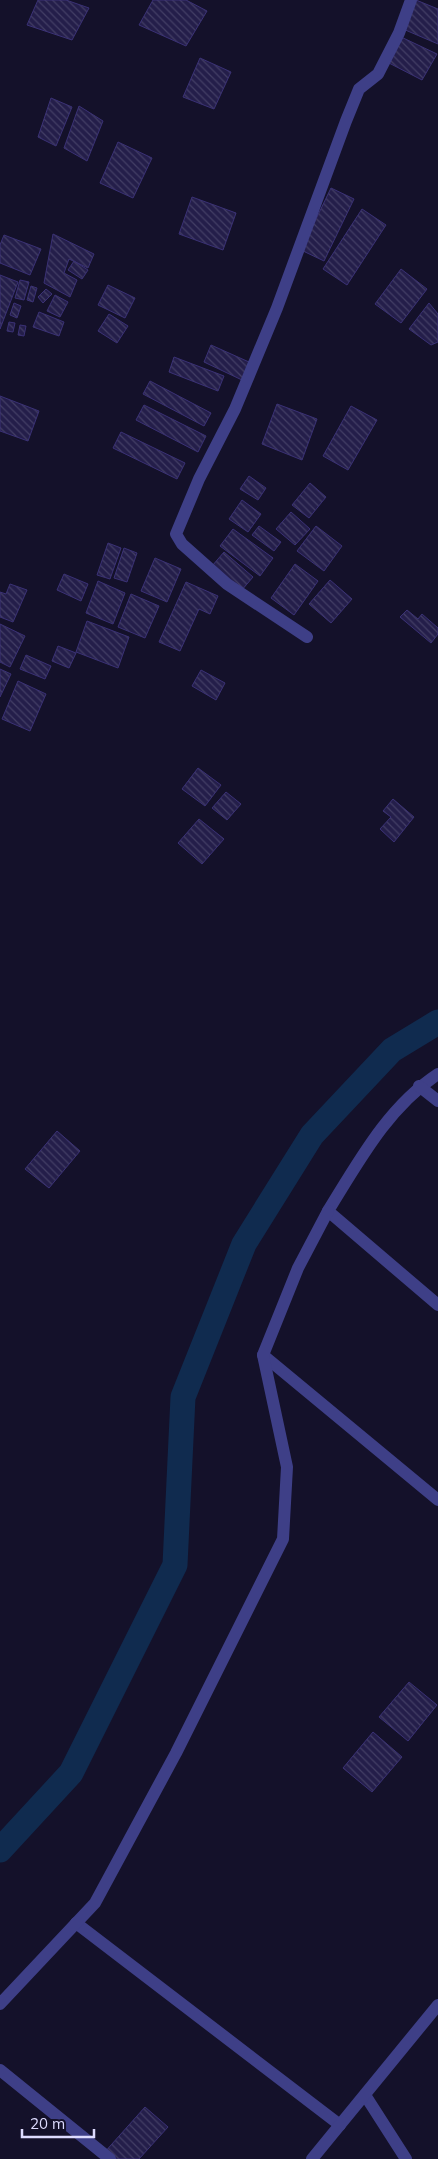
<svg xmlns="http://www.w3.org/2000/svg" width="438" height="2159" viewBox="0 0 438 2159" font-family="Mulish,sans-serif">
<defs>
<pattern id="building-back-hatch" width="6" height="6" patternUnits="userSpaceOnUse" patternTransform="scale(1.25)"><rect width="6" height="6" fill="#241e4a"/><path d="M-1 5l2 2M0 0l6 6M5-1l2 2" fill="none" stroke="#433e65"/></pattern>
</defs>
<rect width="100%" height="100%" fill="#14112a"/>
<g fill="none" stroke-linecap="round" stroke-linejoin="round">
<!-- canal -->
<polyline stroke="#102b4f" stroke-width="25" points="0,1850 71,1773 175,1565 183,1397 244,1244 312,1135 392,1050 438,1022"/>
</g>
<!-- building -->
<g fill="url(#building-back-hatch)" stroke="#3a3175">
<polygon points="38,0 66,0 89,8 72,40 27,25"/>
<polygon points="153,0 186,0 207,11 186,46 139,25"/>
<polygon points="416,0 438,9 438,44 403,29"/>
<polygon points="399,36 437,54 422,80 387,62"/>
<polygon points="200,58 231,72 214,109 183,97"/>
<polygon points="51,98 72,107 56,146 38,137"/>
<polygon points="79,106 103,121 87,161 64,148"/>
<polygon points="118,142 152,158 133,198 100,183"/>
<polygon points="331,188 354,199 324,261 301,250"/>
<polygon points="192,197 236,213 223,250 179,234"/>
<polygon points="362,209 386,225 347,285 323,269"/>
<polygon points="53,234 94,254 88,268 69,259 64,273 77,280 70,297 44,283"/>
<polygon points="4,235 41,249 30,275 0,263 0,245"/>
<polygon points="74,261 88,270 82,279 68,270"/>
<polygon points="401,269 427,289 401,323 375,304"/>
<polygon points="0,275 18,282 0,329"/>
<polygon points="20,280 29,282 24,300 15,298"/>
<polygon points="108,285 135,298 125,318 98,305"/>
<polygon points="31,286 37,288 33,302 27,300"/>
<polygon points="46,289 52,294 43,303 38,297"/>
<polygon points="55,295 68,302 60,317 47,311"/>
<polygon points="14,303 21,306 17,318 10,315"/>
<polygon points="429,303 438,314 438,342 431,345 409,329"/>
<polygon points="39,312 64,322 59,336 33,327"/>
<polygon points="109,314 128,326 117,343 98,331"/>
<polygon points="9,322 15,323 13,332 7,331"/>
<polygon points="20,325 26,326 24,336 18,335"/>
<polygon points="211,345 249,362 242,380 204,362"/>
<polygon points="174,357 224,376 218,391 169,372"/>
<polygon points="150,381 211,413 204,426 143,394"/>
<polygon points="0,396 39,411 28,441 0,431"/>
<polygon points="277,404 317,419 302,460 262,444"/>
<polygon points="144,405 206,436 198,452 136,420"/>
<polygon points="351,406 377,420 348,470 323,456"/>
<polygon points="121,432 185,463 177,479 113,448"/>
<polygon points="249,476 266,488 258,500 240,489"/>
<polygon points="310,483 326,497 309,518 292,505"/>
<polygon points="242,500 261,514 248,532 229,519"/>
<polygon points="291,512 310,529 295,545 276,529"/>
<polygon points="259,526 281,542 274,551 252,535"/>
<polygon points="316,526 342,546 324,571 297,551"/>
<polygon points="233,529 273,558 260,576 220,546"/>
<polygon points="108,543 121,548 110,579 97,575"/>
<polygon points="124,548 137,553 127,582 114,578"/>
<polygon points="224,552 253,577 241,591 212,566"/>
<polygon points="155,558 181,569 167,602 141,591"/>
<polygon points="295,564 318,581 294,615 271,598"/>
<polygon points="64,574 88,584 81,601 57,590"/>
<polygon points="330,580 352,599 331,623 309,604"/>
<polygon points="98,581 125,593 113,624 86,613"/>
<polygon points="186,582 218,596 210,614 199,609 180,651 159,642"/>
<polygon points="10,584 27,590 13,622 0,617 0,592 6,594"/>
<polygon points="131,594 159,606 145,638 118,627"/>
<polygon points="407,610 418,619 422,614 438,628 438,634 431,643 400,617"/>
<polygon points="87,621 129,637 118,668 76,652"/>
<polygon points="0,624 25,636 10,667 0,662"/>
<polygon points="58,646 76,653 69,668 52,661"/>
<polygon points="26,655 51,666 45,679 20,669"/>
<polygon points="0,669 11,674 0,697"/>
<polygon points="201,670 225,683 216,700 192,686"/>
<polygon points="18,681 46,694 30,731 2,719"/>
<polygon points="198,768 221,785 205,806 182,789"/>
<polygon points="226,792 241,804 227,820 212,808"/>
<polygon points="393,799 414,817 394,842 380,829 391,817 383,811"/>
<polygon points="199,819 224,839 202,864 178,843"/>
<polygon points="57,1131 80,1151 49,1188 25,1169"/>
<polygon points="409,1682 437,1705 408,1741 379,1717"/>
<polygon points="373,1732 402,1757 372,1792 343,1768"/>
<polygon points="145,2107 168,2127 139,2159 109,2159 103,2154"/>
</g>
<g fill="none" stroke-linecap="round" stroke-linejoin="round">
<!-- street -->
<g stroke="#3e3f87" stroke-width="12">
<polyline points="307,637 227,584 182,544 176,534 199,479 235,409 277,308 346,121 359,89 378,74 399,33 411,0"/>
<path d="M 438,1074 C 388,1107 359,1161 328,1211 L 438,1305"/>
<polyline points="419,1086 438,1101"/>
<polyline points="263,1355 438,1500"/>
<polyline points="76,1923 340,2125"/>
<polyline points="0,2004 95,1903 176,1753 283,1539 287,1467 263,1355 298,1268 328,1211"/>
<polyline points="0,2070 110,2159"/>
<polyline points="365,2095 406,2159"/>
<polyline points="312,2159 438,2005"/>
</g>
</g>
<!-- scale -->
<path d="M22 2129v8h72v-8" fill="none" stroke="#dddbfe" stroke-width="2.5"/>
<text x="30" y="2129" font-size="15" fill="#dddbfe" stroke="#14112a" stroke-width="4" paint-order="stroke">20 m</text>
</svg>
